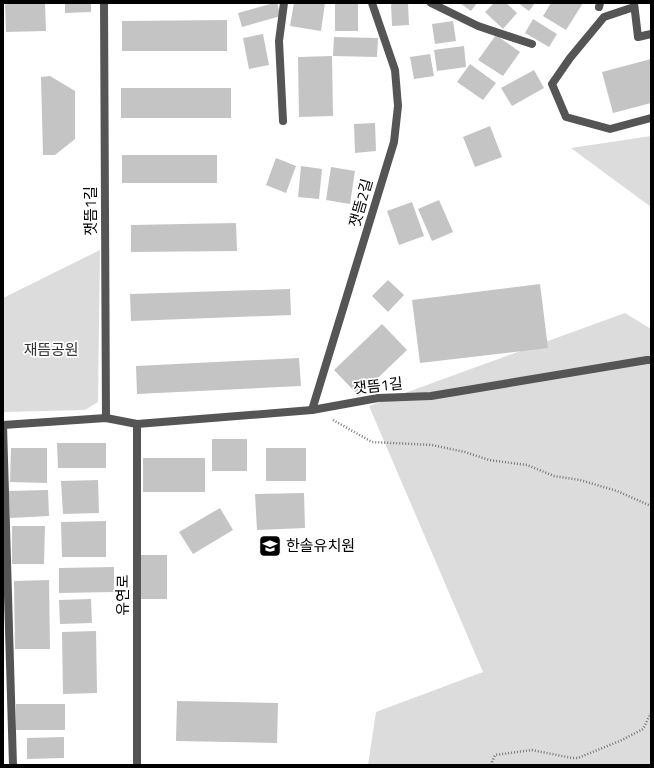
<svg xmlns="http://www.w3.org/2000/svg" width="654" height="768" viewBox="0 0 654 768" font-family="'Titillium Web','Noto Sans KR',sans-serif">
<rect width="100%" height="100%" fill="#fff"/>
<!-- green -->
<g fill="#dcdcdc">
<polygon points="651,136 651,207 571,148"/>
<polygon points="100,250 98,402 85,410 3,412 3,298"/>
<polygon points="625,313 651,329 651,765 368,765 376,712 483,672 369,406"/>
</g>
<!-- building -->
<g fill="#c4c4c4">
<polygon points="5,3 45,3 46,31 6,32"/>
<polygon points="65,3 91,3 91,12 65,13"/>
<polygon points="274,3 277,3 281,16 242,27 238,13"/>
<polygon points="294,3 325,3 321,31 290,26"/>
<rect x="335" y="3" width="23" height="28"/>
<polygon points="391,3 408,3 409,25 392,26"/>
<polygon points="460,3 477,3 471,11"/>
<polygon points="494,3 506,3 517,13 503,29 485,12"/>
<polygon points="518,3 535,3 529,11"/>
<polygon points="551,3 583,3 566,30 543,16"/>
<polygon points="533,19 557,34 549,47 525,33"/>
<polygon points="227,20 227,51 122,51 122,21"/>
<polygon points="453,21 456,41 435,44 432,24"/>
<polygon points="263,34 269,65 249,69 243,38"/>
<polygon points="496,35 520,52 503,76 478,60"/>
<polygon points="334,37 378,38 377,57 333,56"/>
<polygon points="464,46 466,67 437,71 434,50"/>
<polygon points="430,54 434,76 414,79 410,57"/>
<polygon points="332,56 333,116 299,117 298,57"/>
<polygon points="651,59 651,103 613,113 602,72"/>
<polygon points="470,64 496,83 483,100 457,82"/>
<polygon points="534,70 544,88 512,106 501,88"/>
<polygon points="50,76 75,91 75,139 55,155 43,155 41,77"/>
<rect x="121" y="88" width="110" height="30"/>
<polygon points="375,123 376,151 355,153 354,124"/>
<polygon points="490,126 502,157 475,167 463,137"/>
<rect x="122" y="155" width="95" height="28"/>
<polygon points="276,158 296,166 286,193 266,185"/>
<polygon points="301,166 322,169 319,199 298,197"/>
<polygon points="331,167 355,171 350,204 326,200"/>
<polygon points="439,200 453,232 432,241 418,209"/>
<polygon points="412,202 424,236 399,245 387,211"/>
<polygon points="236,223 237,251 131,252 131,225"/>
<polygon points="388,280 404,295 388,312 372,296"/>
<polygon points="540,284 548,348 420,363 412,300"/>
<polygon points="290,289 291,315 131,321 130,294"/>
<polygon points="382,324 407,350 359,396 334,370"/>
<polygon points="299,358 301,386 137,394 136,366"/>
<rect x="212" y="439" width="35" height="32"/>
<polygon points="57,443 106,443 106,468 58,468"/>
<polygon points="11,448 47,448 47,483 10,482"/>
<rect x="266" y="448" width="40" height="33"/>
<rect x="143" y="458" width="62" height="34"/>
<polygon points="98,480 99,513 63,514 61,481"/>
<polygon points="48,490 49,516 10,518 9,491"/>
<polygon points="304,493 305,528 257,530 255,494"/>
<polygon points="220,508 233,530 193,554 179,532"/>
<polygon points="106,521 106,557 62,557 61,522"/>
<polygon points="12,526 45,526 44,564 12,564"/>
<rect x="140" y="555" width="27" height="44"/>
<polygon points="114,567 114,592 59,593 59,568"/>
<polygon points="49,580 50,649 15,649 14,581"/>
<polygon points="91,599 92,623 60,624 59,600"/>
<polygon points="96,631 97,693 63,694 62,632"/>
<polygon points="177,701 278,703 277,743 176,741"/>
<rect x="16" y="704" width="49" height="26"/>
<polygon points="64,737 64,758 27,759 27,738"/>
</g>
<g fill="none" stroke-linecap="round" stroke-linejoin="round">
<!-- path -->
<g stroke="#777" stroke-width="2.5" stroke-dasharray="1 2" stroke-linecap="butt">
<polyline points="333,420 372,442 432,445 465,452 489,460 527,465 554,476 580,480 617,491 651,506"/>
<polyline points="493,765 492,762 495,755 532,750 572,758 578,758 622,740 643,729 651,713"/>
</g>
<!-- service -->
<g stroke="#555" stroke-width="8">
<polyline points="634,3 638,37 651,34"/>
<polyline points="634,7 604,17 570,58 552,84 566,117 610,129 651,118"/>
</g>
<!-- pedestrian -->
<polyline stroke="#555" stroke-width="8" points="283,121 279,41 284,3"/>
<!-- minor -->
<g stroke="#555" stroke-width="8">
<polyline points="104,3 106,418"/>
<polyline points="431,3 478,26 532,44"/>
<polyline points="599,7 600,3"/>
<polyline points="312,410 394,142 398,106 395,70 372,3"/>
<polyline points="137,424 137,765"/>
<polyline points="3,425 106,418 137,424 312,410 378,398 431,396 647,360 651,360"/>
<polyline points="3,425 13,765"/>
</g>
</g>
<!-- icons -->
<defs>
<g id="school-square" transform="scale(1.15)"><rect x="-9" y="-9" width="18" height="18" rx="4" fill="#000" stroke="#fff"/><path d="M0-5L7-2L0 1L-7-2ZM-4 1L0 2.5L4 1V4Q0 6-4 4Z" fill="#fff"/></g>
</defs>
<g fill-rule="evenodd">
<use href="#school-square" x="270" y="546"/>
</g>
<g text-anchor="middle" stroke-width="3.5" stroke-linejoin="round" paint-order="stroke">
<!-- street labels -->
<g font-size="15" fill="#000" stroke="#fff">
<text transform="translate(361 203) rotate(-74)" y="5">잿뜸2길</text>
<text transform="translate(91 211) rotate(-90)" y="5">잿뜸1길</text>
<text transform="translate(378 386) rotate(-6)" y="5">잿뜸1길</text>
<text transform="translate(123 595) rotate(-90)" y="5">유연로</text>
</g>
<!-- park labels -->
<g font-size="15" fill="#333" stroke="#fff">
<text x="51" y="355">재뜸공원</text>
</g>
<!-- poi labels -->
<g font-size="15" fill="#000" stroke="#fff" text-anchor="start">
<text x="286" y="551">한솔유치원</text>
</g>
</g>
<!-- border -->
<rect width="654" height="768" fill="none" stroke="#000000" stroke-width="8"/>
</svg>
